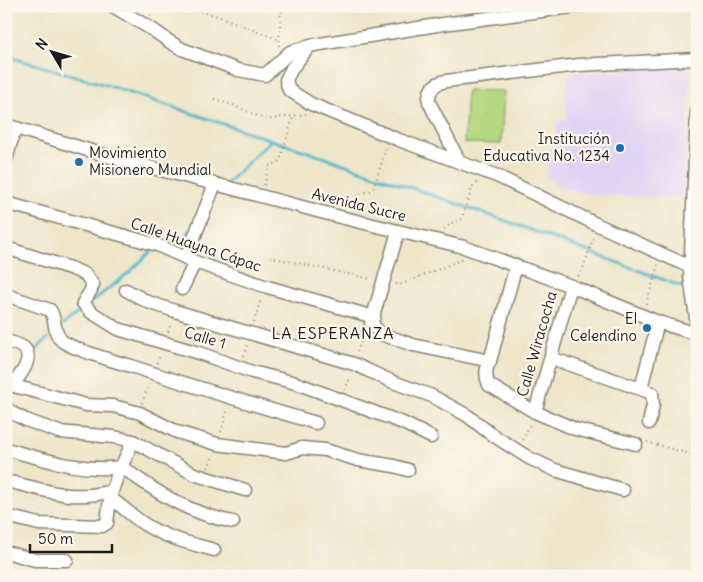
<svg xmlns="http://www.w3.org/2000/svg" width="703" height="582" viewBox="0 0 703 582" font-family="Delius,sans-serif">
<rect width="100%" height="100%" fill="#fbf7ec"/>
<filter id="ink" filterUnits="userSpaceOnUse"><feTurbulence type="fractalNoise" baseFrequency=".02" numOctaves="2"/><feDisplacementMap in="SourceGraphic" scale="10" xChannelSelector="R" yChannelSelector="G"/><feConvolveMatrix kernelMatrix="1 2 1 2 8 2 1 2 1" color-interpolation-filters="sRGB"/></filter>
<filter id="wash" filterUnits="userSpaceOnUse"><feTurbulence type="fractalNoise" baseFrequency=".0096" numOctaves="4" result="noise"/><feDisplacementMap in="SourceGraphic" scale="20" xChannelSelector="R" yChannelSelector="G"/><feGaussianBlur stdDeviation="1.12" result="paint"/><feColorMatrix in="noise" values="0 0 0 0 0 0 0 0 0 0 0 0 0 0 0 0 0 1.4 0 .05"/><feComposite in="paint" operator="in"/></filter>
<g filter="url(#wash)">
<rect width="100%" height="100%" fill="#efe6ca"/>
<!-- built -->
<polygon fill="#e0d4f4" points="688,68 691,81 687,110 689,118 684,197 603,196 563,188 549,180 546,175 558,122 567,119 566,100 564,98 569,72 591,73 635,70"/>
<!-- green -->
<polygon fill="#b5d880" stroke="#687a4e" points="467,90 504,91 501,144 464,143"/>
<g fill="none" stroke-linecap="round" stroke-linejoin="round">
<!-- stream -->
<g stroke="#4eb7cb" stroke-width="3">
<polyline points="6,56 106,85 332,160 509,222 683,287"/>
<polyline points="226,184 270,141"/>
<polyline points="162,243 184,237 192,229"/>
<polyline points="93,301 131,271 155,247"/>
<polyline points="63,325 79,312"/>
<polyline points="36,350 48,338"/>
</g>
</g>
</g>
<g filter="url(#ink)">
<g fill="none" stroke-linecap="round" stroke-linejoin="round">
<!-- street casing -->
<g stroke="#868173" stroke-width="15">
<g id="street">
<polyline points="113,6 153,30 170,42 182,49 238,70 265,75 290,52 314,45 443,24 580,6"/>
<polyline points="308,48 292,68 286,80 289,90 311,104 399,140 497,176 598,225 697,270"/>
<polyline points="697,112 690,277 697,325"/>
<polyline points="6,125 114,158 215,184 340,217 464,247 571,286 658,322 697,334"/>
<polyline points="6,160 15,128"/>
<path d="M 459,161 L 429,102 C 428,90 434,83 446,81 L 579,65 L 697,59"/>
<polyline points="6,203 157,245 195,262 264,286 374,317"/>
<polyline points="398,232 371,323 381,334 413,345 490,361"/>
<polyline points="6,248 73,269 86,275 93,285 90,292 83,303 91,312 118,329 202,354 252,372 296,383 403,423 431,437"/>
<polyline points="186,258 215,184"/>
<path d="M 516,265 L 490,361 C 485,369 485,376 489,385 L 535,412 L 575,429 L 636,444"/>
<polyline points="182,289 195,262"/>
<polyline points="126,290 148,302 175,311 354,364 393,382 432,396 468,416 491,434 529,458 555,470 623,490"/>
<path d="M 6,295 L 50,310 C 57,320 52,332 62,341 C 74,350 117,362 134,367 C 194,387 255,405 316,423"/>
<path d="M 6,341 C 12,343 21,344 25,349 C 34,360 17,383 6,387"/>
<polyline points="551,358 652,393 653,405 649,423"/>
<polyline points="10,385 86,405 113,406 140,413 177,432 217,444 286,453 302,448 325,450 358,460 394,466 408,470"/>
<polyline points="641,388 658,322"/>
<polyline points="6,407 12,413 26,420 59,432 114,437 133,441 194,474 245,490"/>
<polyline points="535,412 571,286"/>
<path d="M 133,441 L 117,476 L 110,498 C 122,506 132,516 144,524 C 166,538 189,543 214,550"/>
<path d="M 6,449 C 45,460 81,472 122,467 C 157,493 190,514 233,522"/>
<path d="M 6,481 C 47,490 69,502 112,491"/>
<polyline points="6,516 39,524 102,526 107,523 110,498"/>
<polyline points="6,552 35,560 67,560"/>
</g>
</g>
<!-- path -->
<g stroke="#868173" stroke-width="2" stroke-dasharray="1 4" stroke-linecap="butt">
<polyline points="176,12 200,11 221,17 279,40"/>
<polyline points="281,12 291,6"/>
<polyline points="151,16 153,6"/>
<polyline points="279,46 281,6"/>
<polyline points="214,99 233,105 262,118 271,119 306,114"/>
<polyline points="264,185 269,166 280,161 293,117"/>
<polyline points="346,207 358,194 371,191 374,187 386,148"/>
<polyline points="444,229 453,222 461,220 473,186 478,182"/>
<polyline points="270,257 371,279"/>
<polyline points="578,276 583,269 594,236"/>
<polyline points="396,284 400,285 463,259"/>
<polyline points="646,304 658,265"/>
<polyline points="254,322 261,298"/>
<polyline points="168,332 171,323"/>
<polyline points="357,352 364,333"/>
<polyline points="244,356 248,344"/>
<polyline points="157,363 161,354"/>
<polyline points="345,390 351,376"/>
<polyline points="142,403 149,384"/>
<polyline points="221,432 228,408"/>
<polyline points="523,440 530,424"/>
<polyline points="647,442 697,456"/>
<polyline points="208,468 213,456"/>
</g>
<!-- street -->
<use href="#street" stroke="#fff" stroke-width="12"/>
</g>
</g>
<!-- markers -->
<g fill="#1f6fb2" stroke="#fbf7ec" stroke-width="2">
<circle cx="620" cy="148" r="5"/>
<circle cx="79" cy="162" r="5"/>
<circle cx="647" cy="328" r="5"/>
</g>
<g text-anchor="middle" stroke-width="4.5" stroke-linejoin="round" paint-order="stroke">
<!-- poi labels -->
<g font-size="15" fill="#1c1c1c" stroke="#fbf7ec" text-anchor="end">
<text x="610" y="144">Institución<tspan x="610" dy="17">Educativa No. 1234</tspan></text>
<text x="89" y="158" text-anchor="start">Movimiento<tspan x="89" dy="17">Misionero Mundial</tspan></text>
<text x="637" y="324">El<tspan x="637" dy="17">Celendino</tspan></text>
</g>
<!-- street labels -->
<g font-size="15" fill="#1c1c1c" stroke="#fbf7ec">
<text transform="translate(359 205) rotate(14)" y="5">Avenida Sucre</text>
<text transform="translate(196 245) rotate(19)" y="5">Calle Huayna Cápac</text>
<text transform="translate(205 338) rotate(17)" y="5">Calle 1</text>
<text transform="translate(537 344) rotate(-74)" y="5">Calle Wiracocha</text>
</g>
<!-- neighbourhood labels -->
<g font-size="16" letter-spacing="1" fill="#1c1c1c" stroke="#fbf7ec">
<text x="333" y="339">LA ESPERANZA</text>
</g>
</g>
<!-- margin -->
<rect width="703" height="582" fill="none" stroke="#fbf7ec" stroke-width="25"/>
<!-- north arrow -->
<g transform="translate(52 52) rotate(308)" stroke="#fbf7ec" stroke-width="4" paint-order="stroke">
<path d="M0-4L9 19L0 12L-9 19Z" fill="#1c1c1c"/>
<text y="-8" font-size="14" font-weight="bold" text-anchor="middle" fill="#1c1c1c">N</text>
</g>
<!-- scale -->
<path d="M30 544v8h82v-8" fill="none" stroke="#1c1c1c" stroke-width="2.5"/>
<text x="38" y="544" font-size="15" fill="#1c1c1c" stroke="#fbf7ec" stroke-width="4" paint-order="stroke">50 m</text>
</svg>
